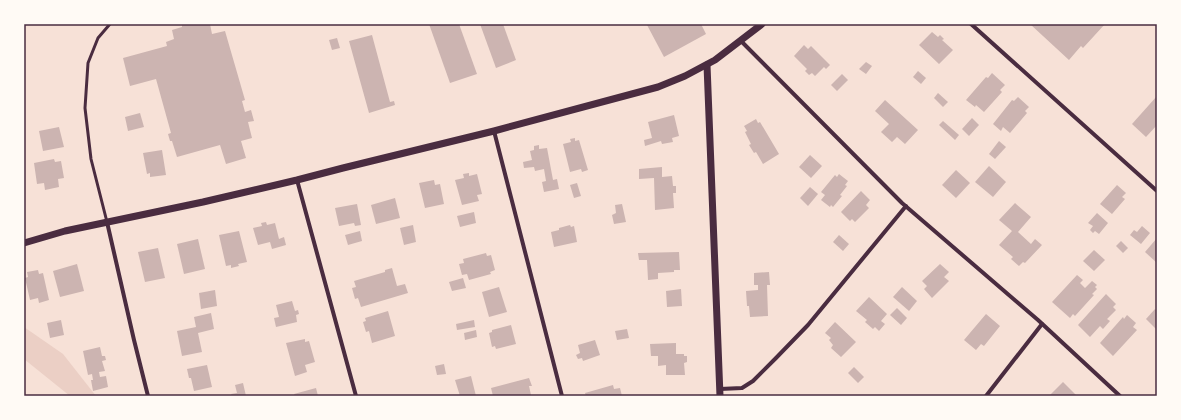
<svg xmlns="http://www.w3.org/2000/svg" width="1181" height="420" viewBox="0 0 1181 420" font-family="'Alegreya Sans',sans-serif">
<rect width="100%" height="100%" fill="#f7e1d7"/>
<!-- green -->
<polygon fill="#ebcfc5" points="24,327 63,354 96,396 70,396 24,359"/>
<!-- building -->
<g fill="#ccb4b1">
<polygon points="182,24 210,24 212,34 225,31 245,100 242,101 245,112 251,110 254,121 248,122 252,138 241,141 246,158 226,164 220,145 177,157 172,141 170,141 168,134 171,133 156,79 130,86 123,58 167,46 166,42 174,39 172,30 182,27"/>
<polygon points="429,24 459,24 477,74 450,83"/>
<polygon points="480,24 503,24 516,60 496,68"/>
<polygon points="650,24 701,24 706,34 664,57 647,25"/>
<polygon points="1030,24 1105,24 1083,48 1081,46 1069,60"/>
<polygon points="932,32 938,37 940,35 944,39 942,40 953,50 939,64 919,45"/>
<polygon points="372,35 390,102 394,101 395,105 369,113 349,41"/>
<polygon points="337,38 340,48 332,50 329,40"/>
<polygon points="804,45 808,49 811,46 830,65 826,69 824,67 815,76 812,73 809,75 805,71 807,69 794,56"/>
<polygon points="866,62 872,66 866,74 859,69"/>
<polygon points="918,71 926,78 921,84 913,77"/>
<polygon points="992,73 1005,85 1000,90 1002,92 984,112 976,105 975,107 966,100 986,77 988,78"/>
<polygon points="842,74 848,80 837,91 831,85"/>
<polygon points="938,93 948,102 943,107 934,98"/>
<polygon points="1157,96 1157,125 1146,137 1132,124"/>
<polygon points="1018,97 1029,107 1025,111 1027,113 1010,133 1003,127 1001,131 993,124 1012,100 1014,101"/>
<polygon points="885,100 918,130 905,144 897,137 892,142 881,132 889,124 875,111"/>
<polygon points="140,113 144,127 128,131 125,117"/>
<polygon points="674,115 679,136 672,138 673,142 662,144 661,141 645,146 644,140 652,138 648,122"/>
<polygon points="972,118 979,125 969,136 962,129"/>
<polygon points="756,119 758,123 760,122 779,154 763,164 756,152 754,153 749,145 751,144 745,132 747,131 744,126"/>
<polygon points="943,121 959,135 955,140 939,125"/>
<polygon points="59,127 64,147 43,151 39,131"/>
<polygon points="575,138 575,141 579,140 588,170 582,172 581,169 570,172 563,144 571,142 570,139"/>
<polygon points="999,141 1006,147 995,159 989,154"/>
<polygon points="539,145 539,149 547,148 553,180 557,179 559,189 544,192 542,182 546,181 544,169 535,171 534,167 524,168 523,162 532,160 530,151 534,150 534,146"/>
<polygon points="162,150 166,175 150,177 150,173 147,174 143,153"/>
<polygon points="810,155 822,166 811,178 799,167"/>
<polygon points="54,159 55,162 61,161 64,178 58,179 59,187 45,190 44,183 37,184 34,163"/>
<polygon points="989,166 1006,182 993,197 975,182"/>
<polygon points="662,167 662,177 672,176 673,186 676,186 676,193 673,193 674,208 655,210 654,178 639,179 639,169"/>
<polygon points="956,170 970,183 956,198 942,185"/>
<polygon points="469,173 469,176 477,174 482,194 477,195 479,201 462,205 455,180 464,178 463,174"/>
<polygon points="839,174 848,181 845,185 847,186 840,195 842,196 833,207 831,205 830,207 821,200 825,195 821,192 835,175 837,177"/>
<polygon points="434,180 435,185 440,184 444,204 425,208 419,183"/>
<polygon points="577,183 581,196 574,198 570,185"/>
<polygon points="1117,185 1126,193 1122,197 1125,199 1112,214 1100,204"/>
<polygon points="810,187 818,194 808,206 800,198"/>
<polygon points="861,191 870,200 866,205 869,208 855,222 852,219 850,221 841,212"/>
<polygon points="395,198 400,218 376,224 371,205"/>
<polygon points="1015,203 1031,217 1018,232 1031,244 1035,239 1042,245 1025,263 1023,262 1019,266 1011,259 1013,257 999,245 1012,231 999,220"/>
<polygon points="357,204 361,225 355,226 354,223 339,226 335,208"/>
<polygon points="622,204 626,222 614,224 612,215 616,213 615,205"/>
<polygon points="474,212 476,223 460,227 457,216"/>
<polygon points="1097,213 1108,223 1099,234 1095,231 1093,233 1090,230 1093,226 1088,223"/>
<polygon points="266,222 267,225 275,223 279,239 284,237 286,245 272,249 270,242 258,245 253,228 262,226 261,223"/>
<polygon points="413,225 416,242 404,245 400,228"/>
<polygon points="570,225 571,227 574,226 577,242 554,247 551,232 559,230 559,228"/>
<polygon points="1142,226 1150,233 1141,244 1130,235 1134,230 1137,232"/>
<polygon points="239,231 247,262 238,264 239,266 231,268 231,265 226,266 219,235"/>
<polygon points="360,231 362,241 348,245 345,235"/>
<polygon points="839,235 849,244 843,251 833,242"/>
<polygon points="1157,238 1157,263 1145,252"/>
<polygon points="198,239 205,269 184,274 177,244"/>
<polygon points="1121,241 1128,248 1123,253 1116,246"/>
<polygon points="158,248 165,278 145,282 138,252"/>
<polygon points="1094,250 1105,260 1094,271 1083,261"/>
<polygon points="679,252 680,270 674,270 674,272 658,273 658,279 648,280 647,260 639,260 638,253"/>
<polygon points="486,253 487,256 491,255 495,270 490,272 491,274 469,280 467,274 462,275 459,264 464,263 463,259"/>
<polygon points="77,264 84,291 60,297 53,271"/>
<polygon points="940,264 949,272 944,277 949,281 932,298 924,289 927,286 922,281"/>
<polygon points="392,268 397,286 405,284 408,293 361,307 358,298 355,299 352,288 356,287 354,281 385,272 385,270"/>
<polygon points="38,270 39,274 43,273 49,300 39,303 38,298 30,300 25,278 28,277 27,272"/>
<polygon points="769,272 770,285 767,285 768,316 750,317 749,306 747,306 746,291 758,290 758,285 754,285 754,273"/>
<polygon points="1077,275 1083,280 1080,283 1085,288 1092,281 1097,285 1095,287 1097,289 1092,294 1094,295 1075,316 1073,314 1070,318 1052,302"/>
<polygon points="463,278 466,288 452,291 449,282"/>
<polygon points="499,287 507,312 489,317 482,292"/>
<polygon points="902,287 917,301 909,311 893,297"/>
<polygon points="681,289 682,306 667,307 666,291"/>
<polygon points="215,290 217,306 201,309 199,293"/>
<polygon points="1106,294 1116,304 1113,307 1116,310 1107,319 1110,321 1103,329 1100,326 1090,337 1078,325"/>
<polygon points="869,297 887,314 881,321 885,324 879,331 875,327 873,329 865,322 867,320 856,311"/>
<polygon points="292,301 295,311 298,310 299,314 296,315 297,322 276,327 274,318 279,317 276,305"/>
<polygon points="897,308 907,318 901,325 890,315"/>
<polygon points="1155,309 1157,311 1157,330 1146,319"/>
<polygon points="388,311 395,336 372,343 369,331 366,332 363,322 366,321 365,318"/>
<polygon points="211,313 214,329 198,333 202,352 182,356 177,331 196,327 194,317"/>
<polygon points="986,314 1000,326 984,346 981,344 976,350 964,340"/>
<polygon points="1127,315 1136,323 1133,327 1137,330 1113,356 1100,343 1123,317 1124,319"/>
<polygon points="61,320 64,335 50,338 47,323"/>
<polygon points="474,320 475,327 457,330 456,324"/>
<polygon points="835,322 856,342 841,357 831,348 833,345 829,340 831,338 825,333"/>
<polygon points="511,325 516,344 496,349 495,346 492,347 489,333 492,332 492,330"/>
<polygon points="627,329 629,338 617,340 615,331"/>
<polygon points="476,330 477,337 465,340 464,333"/>
<polygon points="305,339 305,342 309,341 315,362 305,365 307,372 295,376 286,343"/>
<polygon points="595,340 600,355 583,361 582,358 578,359 576,355 580,353 578,345"/>
<polygon points="676,343 676,354 684,354 684,356 687,356 687,362 684,363 685,375 666,375 666,365 658,366 658,356 651,356 650,344"/>
<polygon points="100,347 102,356 105,356 106,360 102,361 105,371 99,372 100,377 106,376 108,387 93,391 91,380 93,380 92,374 88,375 83,351"/>
<polygon points="444,364 446,374 437,375 435,366"/>
<polygon points="207,365 212,387 194,391 191,378 189,378 187,369"/>
<polygon points="854,367 864,377 858,383 848,373"/>
<polygon points="471,376 476,396 460,396 455,380"/>
<polygon points="529,378 532,386 529,386 531,395 527,396 493,396 491,388"/>
<polygon points="1063,382 1076,395 1075,396 1049,396"/>
<polygon points="243,383 246,396 232,396 231,394 237,393 235,385"/>
<polygon points="613,385 614,389 620,388 622,396 586,396 585,393"/>
<polygon points="316,388 318,396 295,396 294,394"/>
</g>
<g fill="none" stroke-linecap="round" stroke-linejoin="round">
<!-- service -->
<polyline stroke="#4a2c40" stroke-width="3" points="107,222 91,159 85,108 88,63 98,38 110,24"/>
<!-- minor -->
<g stroke="#4a2c40" stroke-width="4">
<polyline points="971,24 1157,191"/>
<polyline points="740,40 902,203 1038,320 1120,396"/>
<polyline points="494,131 562,396"/>
<polyline points="297,180 356,396"/>
<polyline points="107,222 134,340 148,396"/>
<polyline points="720,389 742,388 753,381 776,358 808,325 906,206"/>
<polyline points="986,396 1042,324"/>
</g>
<!-- tertiary -->
<g stroke="#4a2c40" stroke-width="7">
<polyline points="707,65 720,396"/>
<polyline points="24,243 65,231 203,202 297,180 343,168 494,131 658,87 685,76 715,60 762,24"/>
</g>
</g>
<!-- border -->
<rect width="1181" height="420" fill="none" stroke="#fffaf5" stroke-width="50"/>
<rect x="25" y="25" width="1131" height="370" fill="none" stroke="#4a2c40" stroke-width="1.5"/>
</svg>
